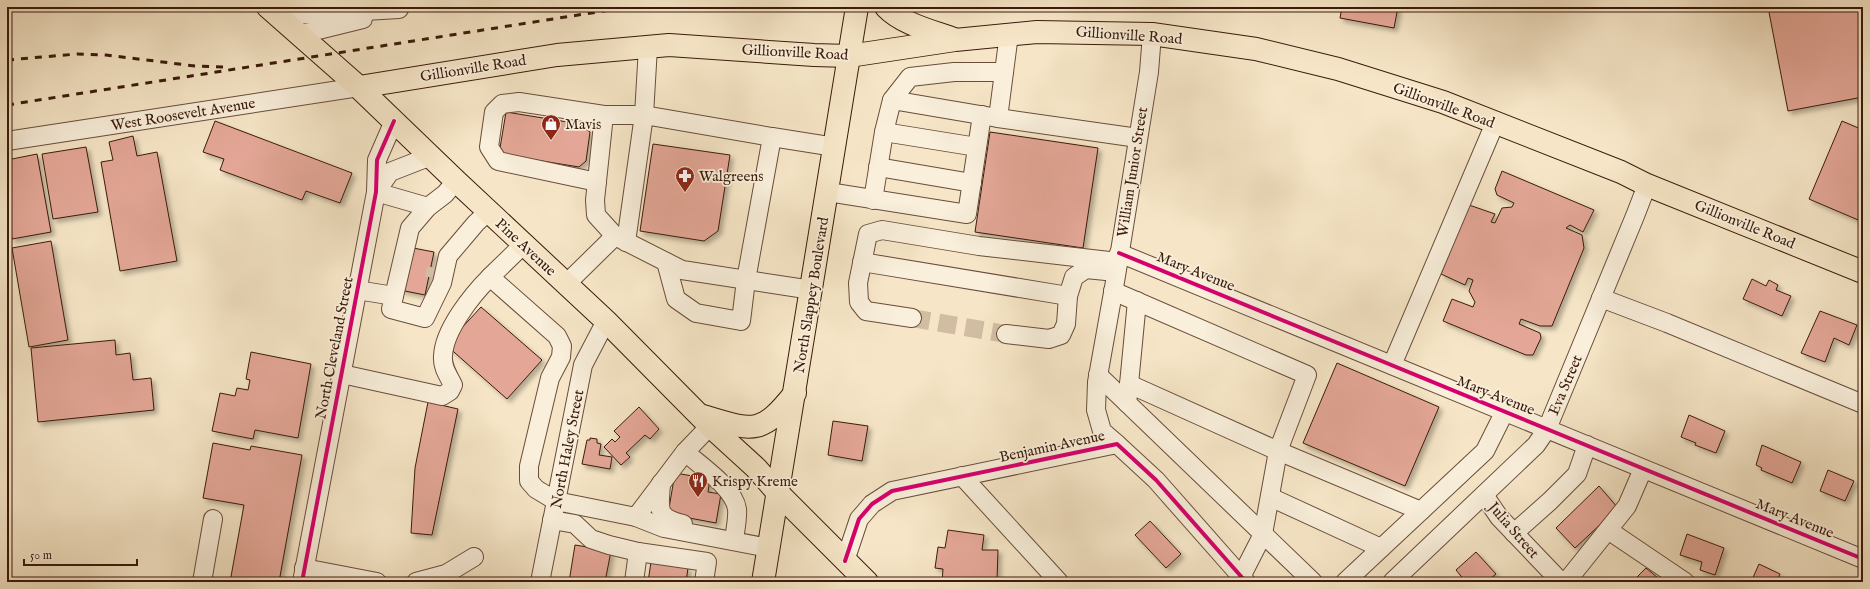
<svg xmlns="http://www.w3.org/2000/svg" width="1870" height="589" viewBox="0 0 1870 589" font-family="'IM FELL English',serif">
<defs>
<filter id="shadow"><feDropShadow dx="3.5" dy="3.5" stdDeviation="2" flood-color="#0004"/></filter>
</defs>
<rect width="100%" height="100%" fill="#f6e6c7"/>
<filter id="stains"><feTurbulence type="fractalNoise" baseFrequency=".005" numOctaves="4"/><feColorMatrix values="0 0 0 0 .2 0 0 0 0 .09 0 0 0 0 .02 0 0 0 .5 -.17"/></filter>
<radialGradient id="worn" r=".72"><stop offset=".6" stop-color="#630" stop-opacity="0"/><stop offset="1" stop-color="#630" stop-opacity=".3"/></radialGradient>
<!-- building -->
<g fill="#e4a797" stroke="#3a1a0c" filter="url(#shadow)">
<polygon points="1342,7 1398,7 1394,28 1340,18"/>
<polygon points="1768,7 1863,7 1863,97 1788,111"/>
<polygon points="506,112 580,124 590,132 586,161 579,167 499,154"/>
<polygon points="215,121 352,173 340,203 306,191 302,200 220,170 224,159 203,152"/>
<polygon points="1842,121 1863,130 1863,222 1809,199"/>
<polygon points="990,132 1098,148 1083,248 975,232"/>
<polygon points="133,136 137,156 157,152 177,261 120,271 101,162 113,160 109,142"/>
<polygon points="653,144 730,155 718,231 704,241 640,231"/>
<polygon points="86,147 98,212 53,219 42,154"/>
<polygon points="37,154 51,232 12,239 7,211 7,160"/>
<polygon points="1502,171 1594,210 1583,232 1570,225 1566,228 1582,235 1584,248 1552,326 1540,326 1521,319 1519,324 1540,333 1541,338 1533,355 1526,355 1443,321 1452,299 1473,307 1475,302 1469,291 1473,280 1468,278 1465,285 1441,274 1469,205 1495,214 1491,222 1495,223 1502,208 1512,207 1514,203 1497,195 1495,189"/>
<polygon points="51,241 68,340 29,347 12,248"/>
<polygon points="408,247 434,252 425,295 400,290"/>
<polygon points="1752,279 1766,286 1769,280 1778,285 1776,290 1791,296 1782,316 1743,299"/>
<polygon points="481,307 542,360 507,399 446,345"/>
<polygon points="1820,311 1857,325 1849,345 1834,338 1825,362 1801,353"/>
<polygon points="115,340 116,355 130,353 133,380 151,378 154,410 38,422 31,348"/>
<polygon points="251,352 311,364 298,438 255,430 253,439 212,431 220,393 235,396 237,388 248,390 250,380 246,379"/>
<polygon points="1337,363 1439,407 1405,486 1303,443"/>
<polygon points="428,402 458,409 432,535 411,533 415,468"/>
<polygon points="639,407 659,429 650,439 645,435 626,453 630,457 621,465 604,447 612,439 615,442 620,437 614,431"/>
<polygon points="1689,415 1725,431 1716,453 1695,445 1696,443 1681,437"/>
<polygon points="833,421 868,426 862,461 828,455"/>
<polygon points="590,438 597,439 597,443 601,444 599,455 612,457 610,469 582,464 587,440 590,440"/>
<polygon points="213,443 250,450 251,446 302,455 279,582 230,582 244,505 203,498"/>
<polygon points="1762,445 1801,462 1792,483 1761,470 1762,468 1756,465"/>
<polygon points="1828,470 1854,481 1845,501 1820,491"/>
<polygon points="675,473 710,479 708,492 721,494 716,523 668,514"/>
<polygon points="1599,486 1618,508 1575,548 1556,528"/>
<polygon points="1150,521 1181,554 1166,568 1135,535"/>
<polygon points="948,530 984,535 982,550 998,550 997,580 978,580 977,582 942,582 943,569 935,568 938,547 945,548"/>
<polygon points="1687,534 1724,548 1715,575 1700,570 1702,562 1680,555"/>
<polygon points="575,545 611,551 605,582 569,582"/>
<polygon points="1476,552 1496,574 1486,582 1466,582 1456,570"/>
<polygon points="651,562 688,568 686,582 648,582"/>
<polygon points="1759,564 1780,574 1776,582 1751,582"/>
<polygon points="1646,568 1658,578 1656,580 1657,582 1632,582"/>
</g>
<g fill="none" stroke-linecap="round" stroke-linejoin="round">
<!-- minor-tunnel -->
<g stroke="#d0bda2" stroke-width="18" stroke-dasharray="18 9" stroke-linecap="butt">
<polyline points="434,278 436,268"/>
<polyline points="912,318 1006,334"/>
</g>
<!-- minor casing -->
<g stroke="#694d3b" stroke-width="20">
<g id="minor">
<polyline points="274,12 295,15 399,9"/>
<polyline points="298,35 363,19"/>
<polyline points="892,100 910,77 954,72 1004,72"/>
<polyline points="998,118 1138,138"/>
<polyline points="884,132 977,147"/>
<polyline points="772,137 835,147"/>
<polyline points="7,141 359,87"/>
<polyline points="878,167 972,183"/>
<polyline points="456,181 445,194 428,207 410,228 391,309 425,318 442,283 448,256 476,223 489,211"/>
<polyline points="597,182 498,161 489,147 494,112 502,104 519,102 604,115"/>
<polyline points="376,192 390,172 431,156"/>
<polyline points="376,192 428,207"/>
<polyline points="828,192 967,214 982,115"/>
<polyline points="873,200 884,132 892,100 998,118 1009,34"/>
<polyline points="615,236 596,215 595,200 604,115 644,115 648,47"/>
<polyline points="626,242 644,115 772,137 746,280 741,321 696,313 676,299 666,262"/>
<polyline points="1119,253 1863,559"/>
<polyline points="862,262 1068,296"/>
<polyline points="490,277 524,244"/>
<polyline points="566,284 615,236 682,270 812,290"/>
<polyline points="357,290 394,296"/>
<polyline points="1113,291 1307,375 1278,451 1263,534 1241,577"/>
<polyline points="1601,298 1667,323 1863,404"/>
<polyline points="912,318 866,311 859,302 858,283 868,234 882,230 979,246 1118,262"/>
<polyline points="1006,334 1049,339 1061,335 1066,324 1068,296 1074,277 1086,269 1106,271"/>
<polyline points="1392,365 1495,123"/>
<path d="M 342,374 L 442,396 L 450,391 L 453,385 C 448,375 442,367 443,356 C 444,330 472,295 490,277 L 557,336 L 562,346 L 561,357 L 550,378 L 529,466 L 529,481 L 536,489 L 556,501 L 636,517 L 664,528 L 769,548"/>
<polyline points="1098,375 1313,582"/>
<polyline points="1129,384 1137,301"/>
<polyline points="1127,403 1129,384 1278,451 1421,511"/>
<polyline points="1117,444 1102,431 1096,410 1097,382 1116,276 1149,72 1152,34"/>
<path d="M 685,452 C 701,466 734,488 737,509 C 738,518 735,531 734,540"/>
<polyline points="962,476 1059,582"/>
<path d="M 661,483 C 660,507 654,517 683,524"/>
<polyline points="1484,495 1499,517 1561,582"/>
<polyline points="1270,497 1381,548"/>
<polyline points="636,517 685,452 710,426"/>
<polyline points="552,520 575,524 591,539 609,545 638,552 707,562 704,582"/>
<polyline points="1608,530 1685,582"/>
<polyline points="1514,533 1550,501 1577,474 1587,445"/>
<polyline points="845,561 859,519 872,504 892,491 1117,444 1156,480 1246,582"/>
<polyline points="304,568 377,582"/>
<polyline points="202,582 213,519"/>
<polyline points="302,582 376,192 377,160 394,121"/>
<polyline points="416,582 446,574 474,557"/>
<polyline points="540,582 583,365 606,321"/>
<polyline points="634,582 638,552"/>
<polyline points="1345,582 1485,451 1505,411"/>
<polyline points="1392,582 1536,445 1547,429 1635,216 1647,185"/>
<polyline points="1566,582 1627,506 1643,469"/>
</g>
</g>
<!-- major casing -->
<g stroke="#3a1a0c" stroke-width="24">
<g id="major">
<polyline points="268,7 352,81 456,181 606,321 710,426 756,468 778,493 867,582"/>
<path d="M 886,7 C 902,24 932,31 954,39"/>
<polyline points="359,87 557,55 669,45 814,55 849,56 955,40 1037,32 1152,34 1256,49 1338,69 1443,102 1621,172 1647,185 1863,272"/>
<path d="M 703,416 C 753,431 761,436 795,393"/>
<polyline points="763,582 857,7"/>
</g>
</g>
<!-- minor -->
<use href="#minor" stroke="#f9efdb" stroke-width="18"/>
<!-- major -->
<use href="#major" stroke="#f6e6c7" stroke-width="22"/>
<!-- rail -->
<g stroke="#3a1a0c" stroke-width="3" stroke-dasharray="7 7" stroke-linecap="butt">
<polyline points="7,60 77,54 106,55 195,66 226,67"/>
<polyline points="7,105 629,7"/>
</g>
<!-- cycleway casing -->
<g stroke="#f9efdb" stroke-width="6">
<g id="cycleway">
<polyline points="1119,253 1863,559"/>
<polyline points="845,561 859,519 872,504 892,491 1117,444 1156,480 1246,582"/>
<polyline points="302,582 376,192 377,160 394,121"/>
</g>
</g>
<!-- cycleway -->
<use href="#cycleway" stroke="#d6006c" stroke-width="4"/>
</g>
<!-- icons -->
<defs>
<g id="shop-pin" transform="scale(1)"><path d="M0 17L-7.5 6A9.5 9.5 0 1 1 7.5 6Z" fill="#8f2418" stroke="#f9efdb"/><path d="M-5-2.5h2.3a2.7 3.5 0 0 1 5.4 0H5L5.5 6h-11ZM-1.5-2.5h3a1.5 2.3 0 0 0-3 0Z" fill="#fff"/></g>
<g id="pharmacy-pin" transform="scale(1)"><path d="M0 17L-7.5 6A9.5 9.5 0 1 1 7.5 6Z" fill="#8f2418" stroke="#f9efdb"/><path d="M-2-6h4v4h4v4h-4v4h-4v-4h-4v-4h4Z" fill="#fff"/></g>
<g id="restaurant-pin" transform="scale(1)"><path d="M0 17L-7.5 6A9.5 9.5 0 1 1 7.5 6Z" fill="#8f2418" stroke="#f9efdb"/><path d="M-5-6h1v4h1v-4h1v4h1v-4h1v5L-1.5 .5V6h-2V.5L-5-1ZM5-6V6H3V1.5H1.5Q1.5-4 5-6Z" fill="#fff"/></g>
</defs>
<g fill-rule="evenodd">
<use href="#shop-pin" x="551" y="124"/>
<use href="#pharmacy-pin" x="685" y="176"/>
<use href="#restaurant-pin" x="698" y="481"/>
</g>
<g text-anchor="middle" stroke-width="3.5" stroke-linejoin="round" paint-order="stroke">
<!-- street labels -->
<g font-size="15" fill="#3a1a0c" stroke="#f9efdb">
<text transform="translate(1129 35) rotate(4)" y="5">Gillionville Road</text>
<text transform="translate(795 52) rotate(3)" y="5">Gillionville Road</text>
<text transform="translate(473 68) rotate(-9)" y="5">Gillionville Road</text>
<text transform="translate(1444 105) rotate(20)" y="5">Gillionville Road</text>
<text transform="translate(183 114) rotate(-9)" y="5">West Roosevelt Avenue</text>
<text transform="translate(1132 172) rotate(-81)" y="5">William Junior Street</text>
<text transform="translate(1745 224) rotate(22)" y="5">Gillionville Road</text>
<text transform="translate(526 247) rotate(43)" y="5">Pine Avenue</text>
<text transform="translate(1196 271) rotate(22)" y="5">Mary Avenue</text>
<text transform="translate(811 295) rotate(-81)" y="5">North Slappey Boulevard</text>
<text transform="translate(334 348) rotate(-79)" y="5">North Cleveland Street</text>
<text transform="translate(1565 385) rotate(-67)" y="5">Eva Street</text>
<text transform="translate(1496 395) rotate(22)" y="5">Mary Avenue</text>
<text transform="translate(1052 446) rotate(-12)" y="5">Benjamin Avenue</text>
<text transform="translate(567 449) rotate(-79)" y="5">North Haley Street</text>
<text transform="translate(1795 518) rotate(22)" y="5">Mary Avenue</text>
<text transform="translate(1514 530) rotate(49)" y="5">Julia Street</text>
</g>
<!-- poi labels -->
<g font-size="15" fill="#3a1a0c" stroke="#f9efdb" text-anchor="start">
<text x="565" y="129">Mavis</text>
<text x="699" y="181">Walgreens</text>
<text x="712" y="486">Krispy Kreme</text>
</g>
</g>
<!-- margin -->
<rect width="1870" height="589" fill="none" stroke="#f6e6c7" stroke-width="24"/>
<rect x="8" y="8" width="1854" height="573" fill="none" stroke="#3a1a0c" stroke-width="2"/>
<rect x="12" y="12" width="1846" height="565" fill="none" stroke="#3a1a0c"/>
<!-- scale -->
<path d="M24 559v6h113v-6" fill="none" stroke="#3a1a0c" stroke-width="2"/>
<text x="30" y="559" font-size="12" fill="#3a1a0c" stroke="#f9efdb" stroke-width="3" paint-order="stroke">50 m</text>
<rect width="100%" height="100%" filter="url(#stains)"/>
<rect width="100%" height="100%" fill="url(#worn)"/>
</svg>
